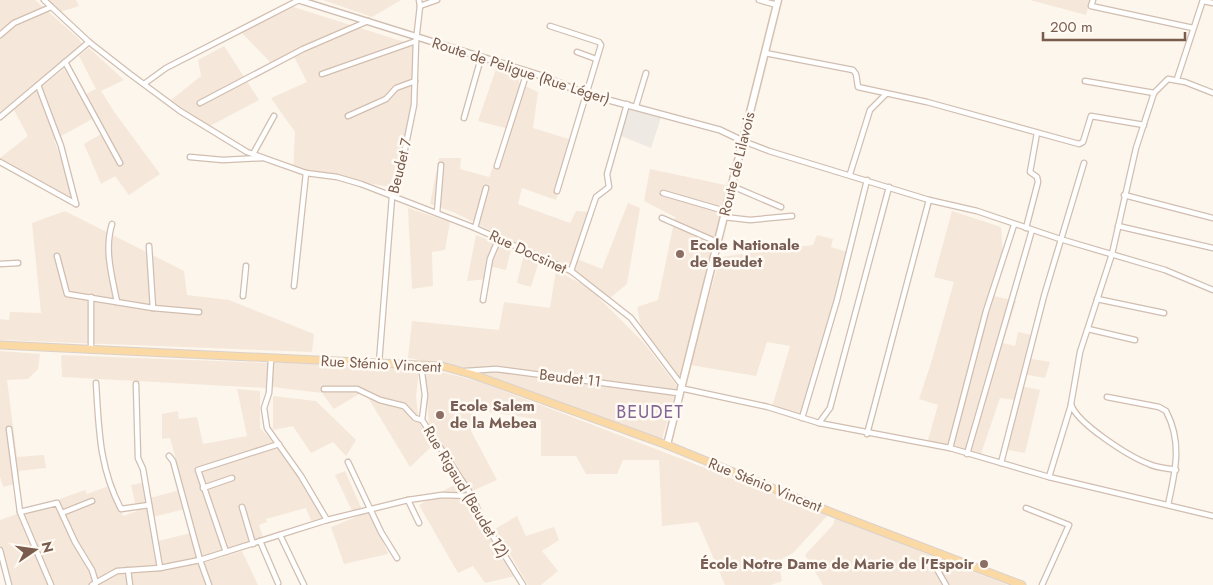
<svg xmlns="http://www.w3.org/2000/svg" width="1213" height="585" viewBox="0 0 1213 585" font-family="Jost,sans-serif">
<rect width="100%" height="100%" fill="#fdf6ec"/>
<!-- residential -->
<g fill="#f5e8da">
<polygon points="0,0 35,0 78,38 83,45 0,116"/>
<polygon points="45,0 76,0 79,6 60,12"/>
<polygon points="323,0 401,0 372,17"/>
<polygon points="1030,0 1090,0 1086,15"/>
<polygon points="284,4 414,45 410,118 390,187 293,171 295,132 271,98 307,82 292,53 273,65 241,32"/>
<polygon points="224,46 259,100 208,127 171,100 201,76 198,60"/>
<polygon points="89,48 124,80 101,91 115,113 160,174 129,195 115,176 101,184 84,144 101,134 94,118 54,140 73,194 70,205 0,162 0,158 28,136 14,110 16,107 64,69 80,97 96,89 79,56"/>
<polygon points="496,69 519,74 519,83 538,92 533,128 572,140 556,200 522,188 518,204 570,223 576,211 592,212 577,259 602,269 628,203 640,208 627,284 610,298 577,273 453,212 430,204 439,158 461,158 460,169 489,177 509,129 478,121"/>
<polygon points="650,169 730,186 680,379 641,327 637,307 658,300 675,217 644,201"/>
<polygon points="408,208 450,222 445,250 432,252 433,286 412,289"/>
<polygon points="65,211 184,271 187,295 229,300 314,334 312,352 0,340 0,319 9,320 10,312 41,313 32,223"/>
<polygon points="952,211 1001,227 1003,256 994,296 1016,301 1003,343 1015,346 1018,332 1032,335 1027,358 1050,362 1045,378 1023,374 1020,386 1040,390 1025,453 1008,450 1020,401 1015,400 1000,398 981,454 928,440 938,405 919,399 931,363 954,282 934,277"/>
<polygon points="476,235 511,249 506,270 493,267 489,279 467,281"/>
<polygon points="817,235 833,239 831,247 851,253 803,417 772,407 790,346 767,342 756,376 690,365 720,257 813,245"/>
<polygon points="524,254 539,261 531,287 517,283"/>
<polygon points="556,270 589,288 644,343 677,386 662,440 462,368 408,358 412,321 499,330 504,302 550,308"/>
<polygon points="0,351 40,354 38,369 28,379 7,380 17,457 44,455 46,468 19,471 18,483 3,487 0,477"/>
<polygon points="61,355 269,363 267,388 62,377"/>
<polygon points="273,362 419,369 416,397 419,422 432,446 410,467 364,391 334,409 322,393 272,387"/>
<polygon points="425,368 478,381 828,515 793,553 778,561 782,581 771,585 725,585 698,522 662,526 659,460 623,460 617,474 586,474 576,456 541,456 541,420 473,409 470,429 497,480 472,491 429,427"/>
<polygon points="237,389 260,391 260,428 279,448 324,514 325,521 313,525 306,508 266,519 267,522 259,525 264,540 203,560 170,438 162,439 162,414 178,411 179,419 197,417 203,444 247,436"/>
<polygon points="273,396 316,401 356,440 346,456 333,442 311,453 293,426 273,430"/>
<polygon points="345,471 363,512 354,515 335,475"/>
<polygon points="142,483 146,499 180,490 185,509 153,517 158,541 191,533 200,564 242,551 258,585 11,585 0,545 0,520 85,490 87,494 109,486 123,516 137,511 131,485"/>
<polygon points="457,483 515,576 485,583 473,566 458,573 419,505"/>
<polygon points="371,511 388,554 344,564 331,527"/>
<polygon points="517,516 526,536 554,527 559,540 542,551 558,571 541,585 528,585 495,529"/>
<polygon points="835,518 1008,585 823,585 805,555 833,525"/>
</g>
<!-- industrial -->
<polygon fill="#efe9e4" points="628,109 661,118 651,148 621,136"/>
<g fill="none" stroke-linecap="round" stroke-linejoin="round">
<!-- minor casing -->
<g stroke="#d1beb0" stroke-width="7">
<g id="minor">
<polyline points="44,0 89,42 130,74 180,111 247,152 306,173 337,177 361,184 475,228 571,271 631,318 680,383"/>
<polyline points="759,0 777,5"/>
<polyline points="1093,0 1091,6 1193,28"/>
<polyline points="1203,1 1213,3"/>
<polyline points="420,6 437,0"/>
<polyline points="550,26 599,42 601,45 557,191"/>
<polyline points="0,35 14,23 51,7"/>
<polyline points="577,52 596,59"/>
<polyline points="765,53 853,70 856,74 858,87 927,102 1079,144 1083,142 1091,116 1144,125"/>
<polyline points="65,62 120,163"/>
<polyline points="322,74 416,41"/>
<polyline points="1177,79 1203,0"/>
<polyline points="1085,81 1154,93"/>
<polyline points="144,84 166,68 299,0"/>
<polyline points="38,85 61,146 76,204"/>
<polyline points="200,103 303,49 368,21"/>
<polyline points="636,106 646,73"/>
<polyline points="348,116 386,99 396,88 415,81"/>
<polyline points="0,117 89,42"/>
<polyline points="464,118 481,58"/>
<polyline points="743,141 769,151 929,200 977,211 1060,239 1165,270 1213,290"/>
<polyline points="253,154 274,116"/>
<polyline points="190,157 223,160 263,158"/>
<polyline points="0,162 76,204"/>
<polyline points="497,166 527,72"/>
<polyline points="850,174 870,110 886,94"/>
<polyline points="732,186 781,207"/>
<polyline points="663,193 725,211"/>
<polyline points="1124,195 1213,218"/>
<polyline points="437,213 441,165"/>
<polyline points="724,217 750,220 792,216"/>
<polyline points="662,218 717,242"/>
<path d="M 112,224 C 104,250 112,276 117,302"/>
<polyline points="1118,226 1213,248"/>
<polyline points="475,228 486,188"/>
<polyline points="1026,228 1038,182 1037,177 1030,172 1037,133"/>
<polyline points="57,256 67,294 153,308 149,246"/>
<polyline points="0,264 18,263"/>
<polyline points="571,271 596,197 609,187 607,174 627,104"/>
<polyline points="294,286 306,173"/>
<polyline points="243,296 246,266"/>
<polyline points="91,297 91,350"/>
<polyline points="1097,299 1164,313"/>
<polyline points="483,300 490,259 499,238"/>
<polyline points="153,308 199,312"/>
<polyline points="1088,329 1135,340"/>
<polyline points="271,359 269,393 264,408 267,428 301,476 327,520"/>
<polyline points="379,363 392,197 404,154 414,105 416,41 420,6 419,0"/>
<polyline points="421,366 425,395 422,420 472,496 481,517 523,585"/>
<polyline points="466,371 496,369 678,393"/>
<path d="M 96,383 C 99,430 99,467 121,509 L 149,505"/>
<polyline points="136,384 138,458 143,469 160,568"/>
<polyline points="680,388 768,407 819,423 950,448 1049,477 1213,516"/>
<polyline points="324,389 357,389 380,400 404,406 415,418 422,420"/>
<path d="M 1107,397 L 1159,407 L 1166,411 C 1183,443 1175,472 1168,505"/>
<polyline points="802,418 837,300 867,180"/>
<polyline points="819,423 830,408 889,187"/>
<polyline points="9,429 20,512 51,585"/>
<polyline points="867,434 929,200"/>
<polyline points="950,448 986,311 1014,225"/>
<polyline points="967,454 1032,230"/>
<polyline points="348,462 381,532 397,558"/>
<polyline points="1001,463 1044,296 1084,163"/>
<path d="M 1176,470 C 1167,468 1157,468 1149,464 C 1130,457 1076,423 1071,404 L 1080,352 L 1112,254 L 1136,148 L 1154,93 L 1168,79 L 1185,82 L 1213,93"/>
<polyline points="1049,477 1071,405"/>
<polyline points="203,488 232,478"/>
<polyline points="408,500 419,523"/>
<polyline points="242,507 253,544"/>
<polyline points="1026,508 1069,525 1042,585"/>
<polyline points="20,512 57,503 75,542 92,570 96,583"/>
<polyline points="62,513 92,501"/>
<polyline points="280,535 304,585"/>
<polyline points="260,541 278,583"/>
<polyline points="0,550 9,585"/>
<polyline points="226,552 198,470 279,444"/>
<polyline points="940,553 938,571 946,585"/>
<polyline points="128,570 130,585"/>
<polyline points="92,585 117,571 160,568 200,560 173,461 169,456"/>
<polyline points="209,585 200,560 327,520 408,500 442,495 472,496"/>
</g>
</g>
<!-- tertiary casing -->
<g stroke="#d1beb0" stroke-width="8">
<polyline id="tertiary" points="299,0 542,76 586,94 720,130 743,141"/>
</g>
<!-- secondary casing -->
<g stroke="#d6c0b0" stroke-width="9">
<polyline id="secondary" points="667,445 778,0"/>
</g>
<!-- primary casing -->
<g stroke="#dad1cd" stroke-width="9">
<polyline id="primary" points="0,345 442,366 474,375 667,445 833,513 1022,585"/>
</g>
<!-- minor -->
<use href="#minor" stroke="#fff" stroke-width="4.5"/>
<!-- tertiary -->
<use href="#tertiary" stroke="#fff" stroke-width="5"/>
<!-- secondary -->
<use href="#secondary" stroke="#fff" stroke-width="6"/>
<!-- primary -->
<use href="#primary" stroke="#fbd9a5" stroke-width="7"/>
</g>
<!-- markers -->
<g fill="#8d6e63" stroke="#fffaf3" stroke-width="2">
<circle cx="680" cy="254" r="5"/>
<circle cx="440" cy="415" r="5"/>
<circle cx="984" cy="564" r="5"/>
</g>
<g text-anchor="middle" stroke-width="5" stroke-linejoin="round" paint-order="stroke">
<!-- street labels -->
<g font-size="15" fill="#7a5c4d" stroke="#fffaf3">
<text transform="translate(521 71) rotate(18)" y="5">Route de Peligue (Rue Léger)</text>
<text transform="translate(737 164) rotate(-76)" y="5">Route de Lilavois</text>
<text transform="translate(400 166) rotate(-76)" y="5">Beudet 7</text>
<text transform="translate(528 252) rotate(25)" y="5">Rue Docsinet</text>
<text transform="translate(381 364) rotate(3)" y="5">Rue Sténio Vincent</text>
<text transform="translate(570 378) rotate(7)" y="5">Beudet 11</text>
<text transform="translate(765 485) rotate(22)" y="5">Rue Sténio Vincent</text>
<text transform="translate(466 492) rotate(59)" y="5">Rue Rigaud (Beudet 12)</text>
</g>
<!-- education labels -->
<g font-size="15" font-weight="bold" fill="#785e54" stroke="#fffaf3" text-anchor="start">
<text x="690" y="250">Ecole Nationale<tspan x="690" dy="17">de Beudet</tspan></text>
<text x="450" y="411">Ecole Salem<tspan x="450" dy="17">de la Mebea</tspan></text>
<text x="974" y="569" text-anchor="end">École Notre Dame de Marie de l'Espoir</text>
</g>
<!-- quarter labels -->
<g font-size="18" letter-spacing="1" fill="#846695" stroke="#fffaf3">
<text x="650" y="418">BEUDET</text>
</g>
</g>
<!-- north arrow -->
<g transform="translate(35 550) rotate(77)" stroke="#fffaf3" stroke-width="4" paint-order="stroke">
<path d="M0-4L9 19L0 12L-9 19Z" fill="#7a5c4d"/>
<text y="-8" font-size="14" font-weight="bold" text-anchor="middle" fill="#7a5c4d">N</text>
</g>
<!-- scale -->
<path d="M1043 32v8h142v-8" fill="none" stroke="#7a5c4d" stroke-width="2.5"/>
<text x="1050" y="32" font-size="15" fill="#7a5c4d" stroke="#fffaf3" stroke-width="4" paint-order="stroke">200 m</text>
</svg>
